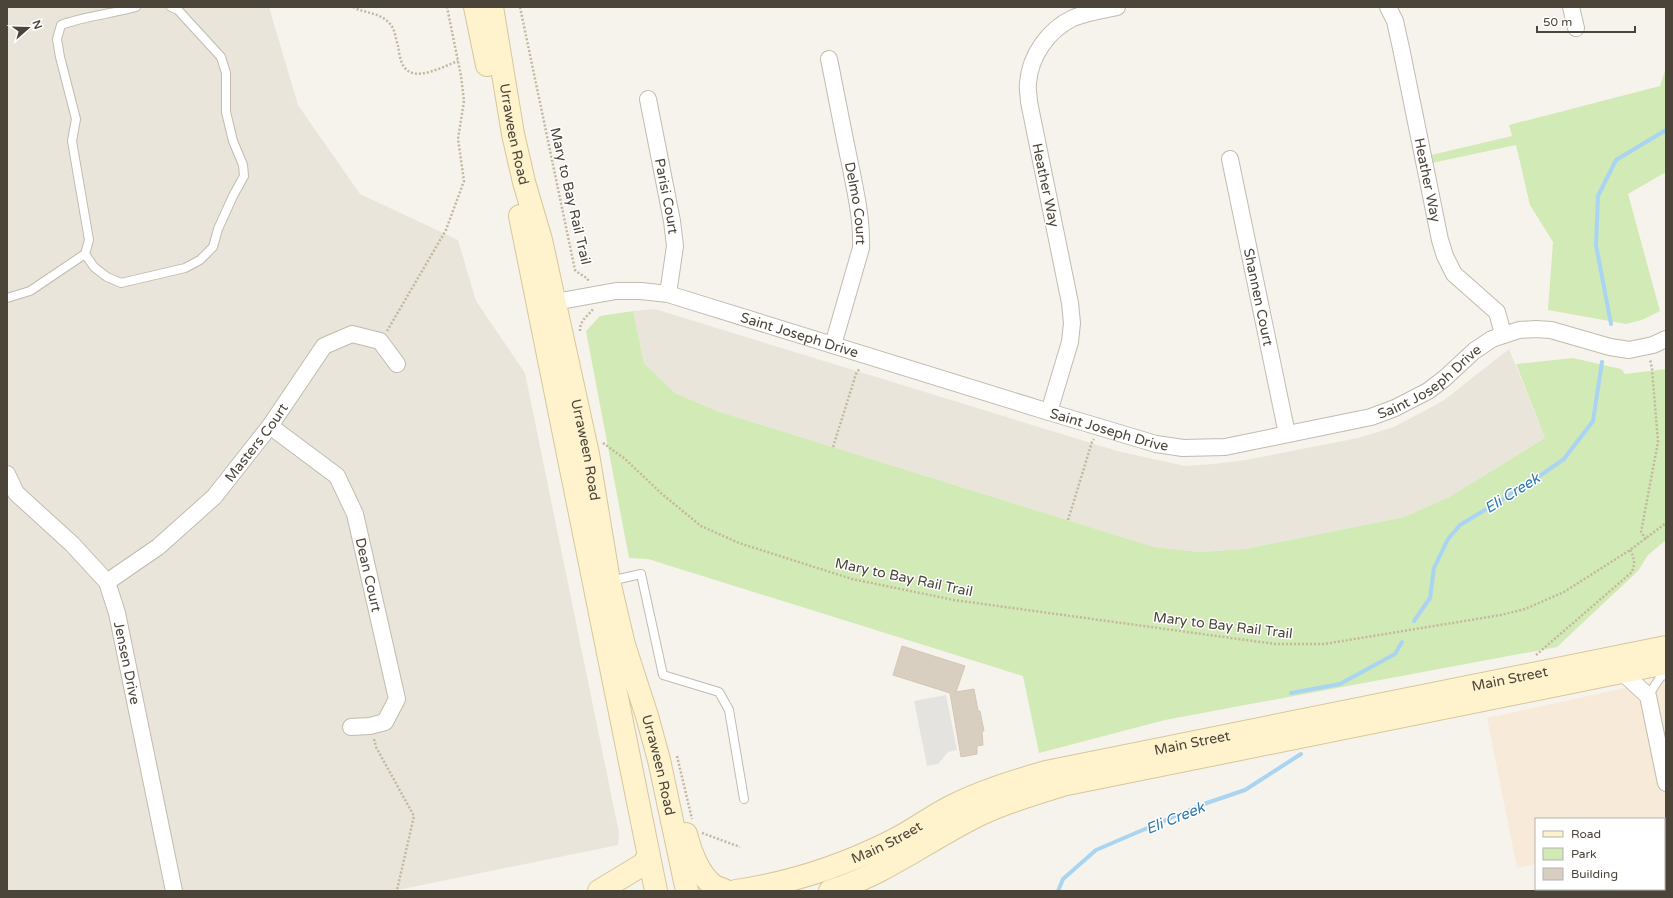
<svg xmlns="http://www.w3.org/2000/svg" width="1673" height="898" viewBox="0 0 1673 898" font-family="'Varela Round',sans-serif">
<rect width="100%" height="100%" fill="#f6f3ec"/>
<!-- residential -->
<g fill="#eae5da">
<polygon points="7,7 269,7 298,105 360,194 458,240 476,301 525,373 619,833 618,845 393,891 7,891"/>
<polygon points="655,309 1117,451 1185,466 1214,464 1246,460 1358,438 1394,427 1443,401 1509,349 1545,438 1449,497 1404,517 1245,549 1199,552 1154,547 717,411 675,393 644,363 633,311"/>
</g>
<!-- commercial -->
<polygon fill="#f7ead8" points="1666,679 1666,838 1664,839 1664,819 1536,819 1536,864 1517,868 1487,718"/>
<!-- green -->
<g fill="#d2eab5">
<polygon points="1666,68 1666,172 1628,194 1660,311 1642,320 1626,324 1548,310 1553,242 1530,205 1516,145 1432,163 1431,155 1512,136 1509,125 1660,86"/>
<polygon points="633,311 644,363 675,393 717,411 1154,547 1199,552 1245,549 1404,517 1449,497 1545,438 1516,364 1573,358 1621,369 1625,374 1666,369 1666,540 1648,555 1638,571 1557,647 1165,720 1039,753 1023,676 648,559 629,558 586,331 600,316"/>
</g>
<!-- parking -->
<polygon fill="#e5e3e0" points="946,695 957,750 948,752 938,764 927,766 914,701"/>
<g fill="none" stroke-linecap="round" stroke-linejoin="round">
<!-- stream -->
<g stroke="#a9d4f2" stroke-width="4">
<polyline points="1611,324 1596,245 1598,196 1616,160 1666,130"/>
<polyline points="1414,621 1430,598 1434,568 1448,539 1460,525 1531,482 1564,459 1593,421 1602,362"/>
<polyline points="1291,693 1340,684 1395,654 1402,642"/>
<polyline points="1058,891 1063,879 1096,850 1201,805 1245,790 1301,754"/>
</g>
</g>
<!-- building -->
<polygon fill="#d8cfc1" stroke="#d3c7b4" points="902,646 965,666 956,692 974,689 978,711 980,711 984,731 982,731 983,745 977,746 977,754 961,757 950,693 893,675"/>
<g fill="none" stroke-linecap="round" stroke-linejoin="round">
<!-- lane casing -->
<g stroke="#c2bbae" stroke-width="10">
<g id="lane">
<polyline points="85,254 94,267 107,277 121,283 185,268 200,260 213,247 218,229 233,196 244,176 243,165 233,141 226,112 226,73 221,57 178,10 171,7"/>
<path d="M 7,298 L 30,291 L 85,254 L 89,240 L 72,141 L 76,119 L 60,57 L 57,39 L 61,25 C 85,16 111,14 136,7"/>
<polyline points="610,581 641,574 663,675 719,692 729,710 744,799"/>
<polyline points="1648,696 1661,676 1666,675"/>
</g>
</g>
<!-- street casing -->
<g stroke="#c2bbae" stroke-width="18">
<g id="street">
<path id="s1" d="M 1388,7 L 1395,21 L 1401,48 L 1440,240 L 1445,256 L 1454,274 L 1497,312 L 1503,334"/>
<polyline points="1571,7 1576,28"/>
<path id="s2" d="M 829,59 C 836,93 842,126 849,159 C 855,189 862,218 861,248 L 833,345"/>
<path id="s3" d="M 648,99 L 672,221 L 675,246 L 668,294"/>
<path id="s4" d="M 1230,159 L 1287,434"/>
<path id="s5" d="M 544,304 L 616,291 L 641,291 L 668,294 L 1049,412 L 1156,444 L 1183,448 L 1225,447 L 1371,417 L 1395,408 L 1428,391 L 1445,378 L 1474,351 L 1492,339 L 1519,330 L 1536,329 L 1551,330 L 1610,347 L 1629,350 L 1653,345 L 1666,339"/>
<path d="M 1049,412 L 1070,342 L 1072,323 L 1070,303 L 1029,102 C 1029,96 1027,89 1028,83 C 1030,56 1048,30 1073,18 C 1087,12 1103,10 1117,7"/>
<path id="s6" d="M 270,426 L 337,476 L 355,514 L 397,699 L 385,722 L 370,726 L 351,727"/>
<path id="s7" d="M 7,474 L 16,493 L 72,544 L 107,582 L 117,613 L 174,891"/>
<path id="s8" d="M 107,582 L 158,547 L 214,497 L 270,426 L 324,346 L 352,334 L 380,341 L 397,364"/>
<polyline points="1622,672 1648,696 1666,783"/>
</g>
</g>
<!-- secondary casing -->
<g stroke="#d6c79b" stroke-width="24">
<g id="secondary">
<polyline points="475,7 487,65"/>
<path id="s9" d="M 492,7 L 513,134 L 524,182 L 541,240 L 588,454 L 609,581 L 624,645 L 647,716 L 659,760 L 687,891"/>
<polyline points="520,216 656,891"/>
<path d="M 686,834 C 690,851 699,875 714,886 C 718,888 722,889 726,891"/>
<polyline points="599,891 642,865 649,857"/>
<path id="s10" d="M 736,891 C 790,883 845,865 894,840 C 914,830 932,816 952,806 C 982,791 1014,781 1046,772 L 1666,647"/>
<path d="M 830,891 C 881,876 924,843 971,819 C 999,804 1032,795 1062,785 L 1666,663"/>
</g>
</g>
<!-- path -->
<g stroke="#c4b79f" stroke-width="2.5" stroke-dasharray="2 2" stroke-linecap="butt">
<path d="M 353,7 C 366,14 381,12 391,25 C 395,30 396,40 398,46 C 399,52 400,61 404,67 C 415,83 444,66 458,61"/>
<path d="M 520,7 L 575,270 C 580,275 587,276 589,282"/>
<polyline points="387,331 446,230 464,181 458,139 464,101 461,76 447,7"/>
<path d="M 580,331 C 579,321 588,316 593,309"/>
<polyline points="603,443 625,459 662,494 701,526 739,543 852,579 954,600 1275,644 1324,644 1501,615 1525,609 1564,592 1630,550 1666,523"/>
<polyline points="833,447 856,374 860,368"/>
<polyline points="1068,520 1092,442 1094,439"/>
<polyline points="1646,539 1641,532 1658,442 1652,369 1650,359"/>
<path d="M 1536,655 L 1632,572 C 1635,563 1635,559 1630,550"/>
<polyline points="374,739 376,747 414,816 397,890"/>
<polyline points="677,756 692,819"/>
<polyline points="702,833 740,847"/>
</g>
<!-- lane -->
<use href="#lane" stroke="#fff" stroke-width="8"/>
<!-- street -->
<use href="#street" stroke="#fff" stroke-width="16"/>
<!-- secondary -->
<use href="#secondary" stroke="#fff3cd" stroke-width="22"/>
</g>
<g text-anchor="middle" stroke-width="3" stroke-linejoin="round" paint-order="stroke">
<!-- street labels -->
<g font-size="14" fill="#4b4439" stroke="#fff">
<text dy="5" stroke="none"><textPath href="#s9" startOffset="129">Urraween Road</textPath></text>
<text dy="5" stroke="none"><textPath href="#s1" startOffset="178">Heather Way</textPath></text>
<text transform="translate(1046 185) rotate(78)" y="5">Heather Way</text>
<text transform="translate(571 196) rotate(77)" y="5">Mary to Bay Rail Trail</text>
<text dy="5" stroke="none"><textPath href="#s3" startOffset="99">Parisi Court</textPath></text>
<text dy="5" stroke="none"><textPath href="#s2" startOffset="147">Delmo Court</textPath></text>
<text dy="5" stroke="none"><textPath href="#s4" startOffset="141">Shannen Court</textPath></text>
<text dy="5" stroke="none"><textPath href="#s5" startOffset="263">Saint Joseph Drive</textPath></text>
<text dy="5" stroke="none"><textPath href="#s5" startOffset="923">Saint Joseph Drive</textPath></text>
<text dy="5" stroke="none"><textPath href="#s5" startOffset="587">Saint Joseph Drive</textPath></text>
<text dy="5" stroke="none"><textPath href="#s8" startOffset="206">Masters Court</textPath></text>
<text dy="5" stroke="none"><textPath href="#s9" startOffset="453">Urraween Road</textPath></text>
<text dy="5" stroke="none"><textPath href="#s6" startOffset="188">Dean Court</textPath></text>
<text transform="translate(904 577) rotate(12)" y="5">Mary to Bay Rail Trail</text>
<text transform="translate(1223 625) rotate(7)" y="5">Mary to Bay Rail Trail</text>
<text dy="5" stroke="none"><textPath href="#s7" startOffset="232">Jensen Drive</textPath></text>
<text dy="5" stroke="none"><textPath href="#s10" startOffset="807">Main Street</textPath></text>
<text dy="5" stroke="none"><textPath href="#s10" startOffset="483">Main Street</textPath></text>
<text dy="5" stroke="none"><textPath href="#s9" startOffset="777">Urraween Road</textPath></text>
<text dy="5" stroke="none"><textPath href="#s10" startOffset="159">Main Street</textPath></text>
</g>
<!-- water labels -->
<g font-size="15" font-style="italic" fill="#2e7ab2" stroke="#fff">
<text transform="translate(1512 493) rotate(-32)" y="5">Eli Creek</text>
<text transform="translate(1175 818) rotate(-22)" y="5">Eli Creek</text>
</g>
</g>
<!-- border -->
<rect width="1673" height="898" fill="none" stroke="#4b4439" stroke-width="16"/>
<!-- legend -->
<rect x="1535" y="818" width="130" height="72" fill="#ffffff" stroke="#b7b4b0"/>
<rect x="1543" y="831" width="20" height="6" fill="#fff3cd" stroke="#b7b4b0"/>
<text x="1571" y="838" font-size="12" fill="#4b4439">Road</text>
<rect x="1543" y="848" width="20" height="12" fill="#d2eab5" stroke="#b7b4b0"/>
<text x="1571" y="858" font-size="12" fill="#4b4439">Park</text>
<rect x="1543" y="868" width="20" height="12" fill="#d8cfc1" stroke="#b7b4b0"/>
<text x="1571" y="878" font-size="12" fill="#4b4439">Building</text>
<!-- north arrow -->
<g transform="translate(28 28) rotate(70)" stroke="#ffffff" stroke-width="3" paint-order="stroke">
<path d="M0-3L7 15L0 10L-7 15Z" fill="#4b4439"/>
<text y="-6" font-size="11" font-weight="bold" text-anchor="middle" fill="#4b4439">N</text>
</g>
<!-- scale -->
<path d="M1537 26v6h98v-6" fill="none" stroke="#4b4439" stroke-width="2"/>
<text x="1543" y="26" font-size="12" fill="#4b4439" stroke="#ffffff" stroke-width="3" paint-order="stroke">50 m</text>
</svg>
